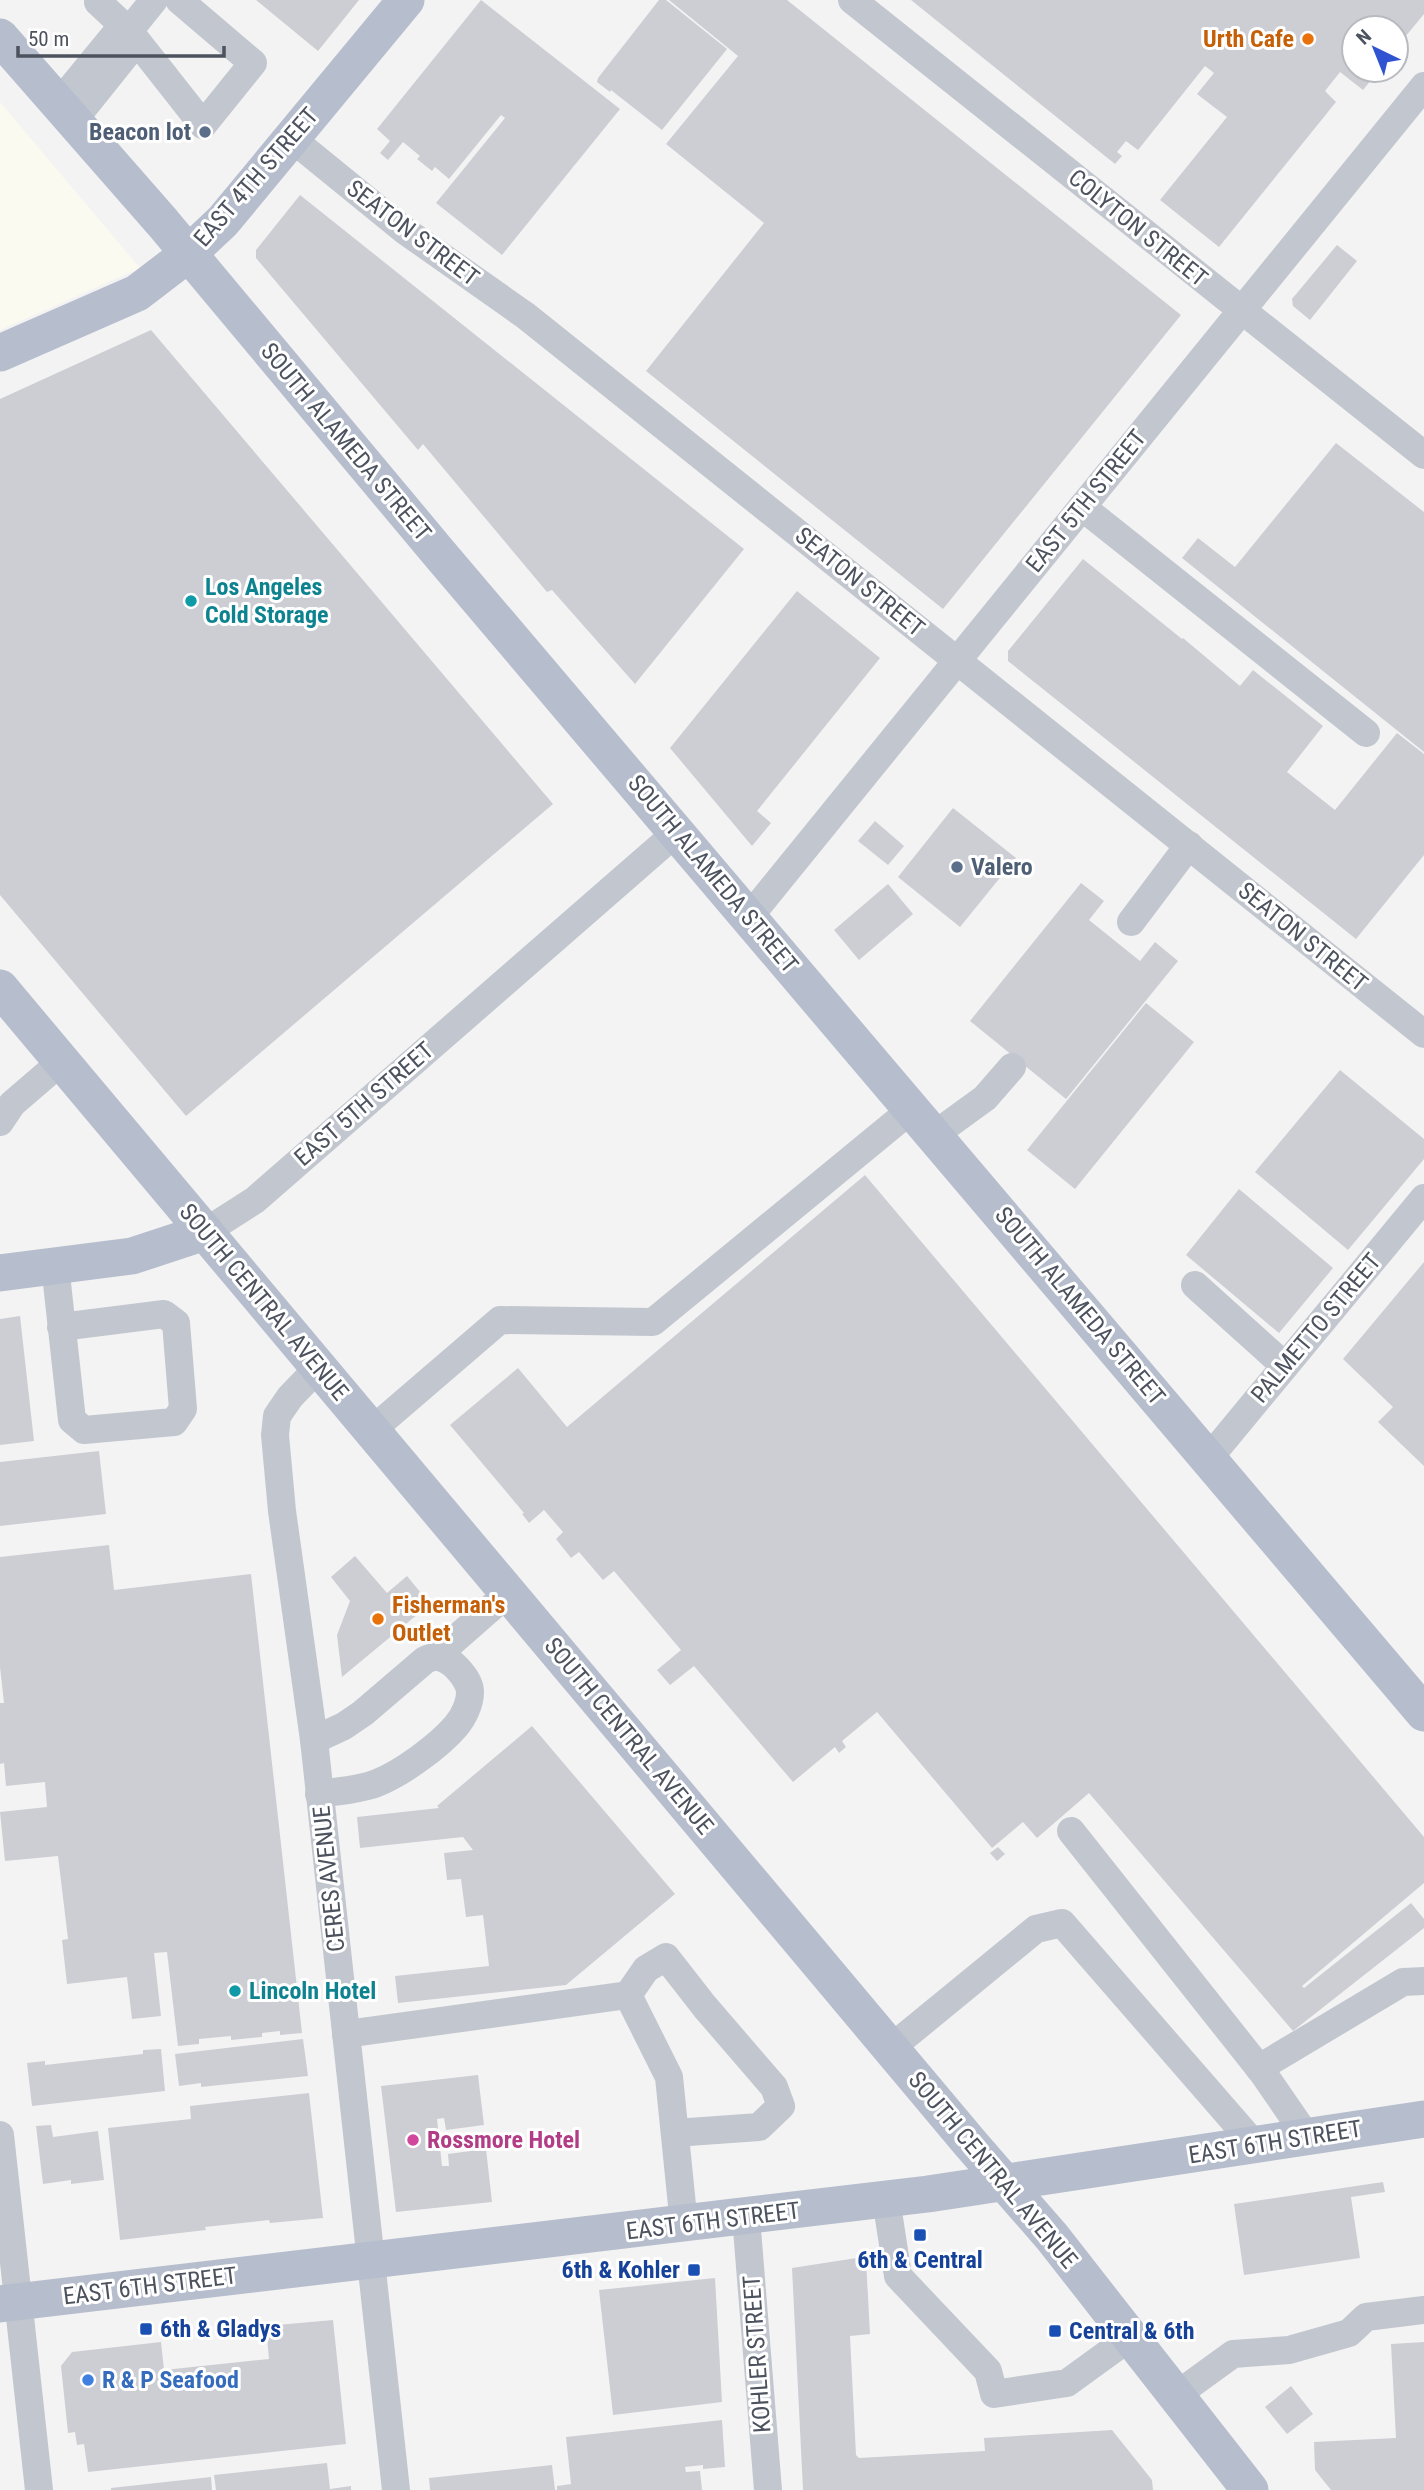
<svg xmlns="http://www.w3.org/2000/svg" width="1424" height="2490" viewBox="0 0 1424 2490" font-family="'Roboto Condensed',sans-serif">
<rect width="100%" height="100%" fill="#f4f3f3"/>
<!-- commercial -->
<polygon fill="#fbfaf0" points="0,102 140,268 0,330"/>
<!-- building -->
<g fill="#cdced4">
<polygon points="256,0 359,0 318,51"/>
<polygon points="481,0 620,109 502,255 436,203 505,118 501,115 449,179 435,167 432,171 417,159 420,156 403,142 388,160 380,153 390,141 377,129"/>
<polygon points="659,0 666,0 727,49 662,130 611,90 610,92 597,82 598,78"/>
<polygon points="669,0 787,0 1181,315 943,609 646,371 764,223 666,144 738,56"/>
<polygon points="911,0 1424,0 1424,14 1396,48 1396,28 1354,28 1354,70 1379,70 1363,90 1340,72 1325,91 1336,102 1219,247 1160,200 1227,117 1197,94 1214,73 1205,66 1138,150 1126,141 1117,152 1122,156 1115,164"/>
<polygon points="300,195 744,549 635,684 552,590 547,592 423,444 418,450 256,258 256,250"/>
<polygon points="1337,245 1357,261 1310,320 1293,306 1292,299"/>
<polygon points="151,330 553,804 186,1116 0,895 0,399"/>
<polygon points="1336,443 1424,512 1424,752 1182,558 1198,538 1235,567"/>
<polygon points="1083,559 1182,639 1183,638 1240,686 1253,670 1323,726 1287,772 1335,810 1397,733 1424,754 1424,855 1356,939 1008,661 1008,651"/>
<polygon points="797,591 880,658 757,811 771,823 752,846 670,748"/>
<polygon points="953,808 1016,858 960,927 898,877"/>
<polygon points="875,821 904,846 888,865 858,841"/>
<polygon points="1081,883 1104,901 1089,920 1140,961 1155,942 1178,961 1066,1099 970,1021"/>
<polygon points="888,884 913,914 859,960 834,930"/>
<polygon points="1146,1003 1194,1042 1075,1189 1027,1150"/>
<polygon points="1340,1070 1424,1139 1424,1159 1348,1250 1255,1172"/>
<polygon points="865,1175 1424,1837 1424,1883 1302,1986 1304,1988 1411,1903 1424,1919 1424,1928 1293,2031 1089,1793 1037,1838 1023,1822 992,1848 877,1712 842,1741 846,1747 839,1753 835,1747 793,1782 694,1666 670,1685 657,1670 681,1650 614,1571 603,1580 579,1552 571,1558 556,1539 563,1532 544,1510 529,1523 522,1514 524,1513 450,1425 518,1368 567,1427"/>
<polygon points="1239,1189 1333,1268 1279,1333 1186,1255"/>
<polygon points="1424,1262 1424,1466 1378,1422 1393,1407 1343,1359"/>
<polygon points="20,1316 34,1441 0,1445 0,1319"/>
<polygon points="99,1451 106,1514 0,1526 0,1462"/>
<polygon points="109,1545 114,1590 251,1574 302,2033 280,2035 280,2031 262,2033 262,2037 231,2040 231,2036 199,2039 199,2044 178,2046 167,1952 154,1953 161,2016 132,2019 127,1977 67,1984 62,1940 68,1939 58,1856 5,1861 0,1812 47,1807 45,1782 6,1786 4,1763 0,1764 0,1703 4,1703 0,1667 0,1557"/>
<polygon points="355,1556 387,1593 407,1576 430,1604 342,1677 337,1635 350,1601 331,1577"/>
<polygon points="532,1726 675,1894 566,1985 398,2003 395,1976 489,1966 483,1915 466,1917 461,1879 447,1880 444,1853 473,1850 463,1837 360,1848 357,1817 439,1808 437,1806"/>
<polygon points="998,1847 1005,1854 997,1861 990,1853"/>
<polygon points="303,2039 308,2076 201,2087 201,2083 179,2086 175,2054"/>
<polygon points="161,2049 165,2091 32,2106 27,2063 45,2061 45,2065 143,2054 143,2050"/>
<polygon points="478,2075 484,2125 446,2130 444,2118 437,2119 442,2166 449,2166 448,2154 486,2149 492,2202 396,2212 381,2086"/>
<polygon points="309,2093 323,2218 270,2223 269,2220 205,2227 206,2230 120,2240 108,2128 191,2119 190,2106"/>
<polygon points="51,2125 53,2137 98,2131 104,2180 71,2184 71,2180 43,2184 36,2126"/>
<polygon points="1383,2182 1385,2192 1351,2197 1360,2258 1244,2275 1234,2204"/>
<polygon points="863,2257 866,2260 870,2334 850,2336 856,2455 859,2458 985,2451 984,2438 1112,2430 1152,2480 1153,2490 803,2490 792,2268"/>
<polygon points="715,2278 722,2402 613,2415 599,2290"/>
<polygon points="333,2320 346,2444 88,2472 84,2444 77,2445 75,2432 68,2433 61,2366 72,2352 161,2342 164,2370 269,2359 266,2326"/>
<polygon points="1424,2342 1424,2490 1331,2490 1315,2470 1314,2442 1396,2438 1391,2344"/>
<polygon points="1291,2386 1313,2414 1287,2434 1265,2407"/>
<polygon points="722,2420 725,2467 703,2469 703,2465 685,2467 686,2472 700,2471 702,2490 557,2490 557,2486 571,2484 566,2437"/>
<polygon points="327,2463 330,2489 351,2486 351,2490 216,2490 214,2475"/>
<polygon points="552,2465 555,2490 430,2490 429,2478"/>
<polygon points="211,2477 212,2490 111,2490 111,2488"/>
</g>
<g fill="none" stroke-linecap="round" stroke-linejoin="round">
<!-- minor -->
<g stroke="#c2c7cf" stroke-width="28">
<polyline points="100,0 98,2 129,31 203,125 253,63 179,0"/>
<polyline points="852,0 1424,455"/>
<polyline points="58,104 117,32 129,31 154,0"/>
<polyline points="73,121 133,46 129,31"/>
<polyline points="291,138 404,230 526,316 1424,1034"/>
<polyline points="1082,507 1366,733"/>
<polyline points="749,917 1424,86"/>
<polyline points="1131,922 1189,845"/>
<polyline points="0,1122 12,1104 62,1061"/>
<polyline points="934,1135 985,1098 1012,1067"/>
<polyline points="205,1232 255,1200 677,832"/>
<polyline points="55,1265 72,1420 84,1430 174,1422 183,1409 176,1323 164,1314 61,1327"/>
<polyline points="1195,1285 1285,1366"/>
<polyline points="318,1368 290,1397 277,1416 275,1435 282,1511 314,1740 396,2490"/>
<polyline points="372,1430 500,1320 653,1322 912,1109"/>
<polyline points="1209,1458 1424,1198"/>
<polyline points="436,1656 508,1593"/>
<path d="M 314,1740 L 344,1726 L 363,1713 L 425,1660 C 428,1659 431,1657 435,1657 C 449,1655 470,1679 470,1692 C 470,1704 463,1718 456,1726 C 439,1746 402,1773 377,1783 C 360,1790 338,1791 319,1794"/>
<polyline points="1071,1831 1263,2073 1307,2137"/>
<polyline points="346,2034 628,1995"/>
<polyline points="892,2047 1036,1929 1062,1923 1255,2145"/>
<polyline points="1259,2068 1403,1982 1424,1981"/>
<polyline points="675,2133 759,2127 781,2106 774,2087 705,2007 666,1957 646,1969 628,1995 669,2077 684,2225"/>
<polyline points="0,2135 39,2490"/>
<polyline points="886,2199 898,2276 988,2371 994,2394 1067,2383 1129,2338"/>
<polyline points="746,2217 768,2490"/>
<polyline points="1175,2396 1233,2354 1289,2350 1349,2333 1366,2317 1424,2310"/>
</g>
<!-- major -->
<g stroke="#b6bdcd" stroke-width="37">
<polyline points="0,37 163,223 438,552 1424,1713"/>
<polyline points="0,353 137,293 188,254 223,221 406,0"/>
<polyline points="0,988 970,2143 1052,2237 1250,2490"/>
<polyline points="0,1273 132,1256 205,1232"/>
<polyline points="0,2304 928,2194 1424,2119"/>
</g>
</g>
<!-- markers -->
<g fill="#e8710a" stroke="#fff" stroke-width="2.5">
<circle cx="1308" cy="39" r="7"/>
<circle cx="378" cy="1619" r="7"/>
</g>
<g fill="#5c6f8a" stroke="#fff" stroke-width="2.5">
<circle cx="205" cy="132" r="7"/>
<circle cx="957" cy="867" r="7"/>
</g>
<g fill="#0f9aa8" stroke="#fff" stroke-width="2.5">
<circle cx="191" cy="601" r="7"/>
<circle cx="235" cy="1991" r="7"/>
</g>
<circle fill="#d1479c" stroke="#fff" stroke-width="2.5" cx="413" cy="2140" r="7"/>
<g fill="#1a4fb4" stroke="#fff" stroke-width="2.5">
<rect x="913" y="2228" width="14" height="14" rx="3.5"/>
<rect x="687" y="2263" width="14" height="14" rx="3.5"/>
<rect x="139" y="2322" width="14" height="14" rx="3.5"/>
<rect x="1048" y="2324" width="14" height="14" rx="3.5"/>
</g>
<circle fill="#3f7fe0" stroke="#fff" stroke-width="2.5" cx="88" cy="2380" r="7"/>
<g text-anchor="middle" stroke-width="6" stroke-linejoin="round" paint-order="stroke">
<!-- food labels -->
<g font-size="24" font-weight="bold" fill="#c56008" stroke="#fff" text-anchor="end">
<text x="1294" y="47">Urth Cafe</text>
<text x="392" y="1613" text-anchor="start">Fisherman's<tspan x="392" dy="28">Outlet</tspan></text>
</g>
<!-- service labels -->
<g font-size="24" font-weight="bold" fill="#4e5e75" stroke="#fff" text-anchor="end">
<text x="191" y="140">Beacon lot</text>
<text x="971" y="875" text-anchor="start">Valero</text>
</g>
<!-- street labels -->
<g font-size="24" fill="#4c525e" stroke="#fff">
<text transform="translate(256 177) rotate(-49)" y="8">EAST 4TH STREET</text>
<text transform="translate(1138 228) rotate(39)" y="8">COLYTON STREET</text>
<text transform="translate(413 233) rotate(37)" y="8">SEATON STREET</text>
<text transform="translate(346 442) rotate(50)" y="8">SOUTH ALAMEDA STREET</text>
<text transform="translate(1086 501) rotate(-51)" y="8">EAST 5TH STREET</text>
<text transform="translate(860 582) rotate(39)" y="8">SEATON STREET</text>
<text transform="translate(713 874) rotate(50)" y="8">SOUTH ALAMEDA STREET</text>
<text transform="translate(1303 937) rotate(39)" y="8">SEATON STREET</text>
<text transform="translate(364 1104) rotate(-41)" y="8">EAST 5TH STREET</text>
<text transform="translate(264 1302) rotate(50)" y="8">SOUTH CENTRAL AVENUE</text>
<text transform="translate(1080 1306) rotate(50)" y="8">SOUTH ALAMEDA STREET</text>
<text transform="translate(1316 1328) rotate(-50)" y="8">PALMETTO STREET</text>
<text transform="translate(629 1736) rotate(50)" y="8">SOUTH CENTRAL AVENUE</text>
<text transform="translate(329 1879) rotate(-96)" y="8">CERES AVENUE</text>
<text transform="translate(1275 2142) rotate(-9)" y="8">EAST 6TH STREET</text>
<text transform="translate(993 2170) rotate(50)" y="8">SOUTH CENTRAL AVENUE</text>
<text transform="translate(713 2221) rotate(-7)" y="8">EAST 6TH STREET</text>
<text transform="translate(150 2286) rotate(-7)" y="8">EAST 6TH STREET</text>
<text transform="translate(757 2354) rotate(-94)" y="8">KOHLER STREET</text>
</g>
<!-- culture labels -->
<g font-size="24" font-weight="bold" fill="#0d838f" stroke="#fff" text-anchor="start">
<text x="205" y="595">Los Angeles<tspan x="205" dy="28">Cold Storage</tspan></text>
<text x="249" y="1999">Lincoln Hotel</text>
</g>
<!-- hotel labels -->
<g font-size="24" font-weight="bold" fill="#b23c85" stroke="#fff" text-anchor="start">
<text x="427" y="2148">Rossmore Hotel</text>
</g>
<!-- transit labels -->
<g font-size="24" font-weight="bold" fill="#164399" stroke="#fff" text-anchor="start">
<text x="920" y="2268" text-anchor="middle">6th &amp; Central</text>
<text x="680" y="2278" text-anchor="end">6th &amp; Kohler</text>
<text x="160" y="2337">6th &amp; Gladys</text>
<text x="1069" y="2339">Central &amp; 6th</text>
</g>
<!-- shop labels -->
<g font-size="24" font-weight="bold" fill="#366cbe" stroke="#fff" text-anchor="start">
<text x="102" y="2388">R &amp; P Seafood</text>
</g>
</g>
<!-- north arrow -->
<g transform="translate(1375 49) rotate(317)"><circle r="33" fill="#ffffff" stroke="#b7babf" stroke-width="2"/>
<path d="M0-5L12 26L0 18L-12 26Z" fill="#3054d1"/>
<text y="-10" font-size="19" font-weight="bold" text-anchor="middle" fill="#4c525e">N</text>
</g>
<!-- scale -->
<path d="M18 46v10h206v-10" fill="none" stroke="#4c525e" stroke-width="3.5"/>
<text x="28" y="46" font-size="21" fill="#4c525e" stroke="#ffffff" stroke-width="5" paint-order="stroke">50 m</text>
</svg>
